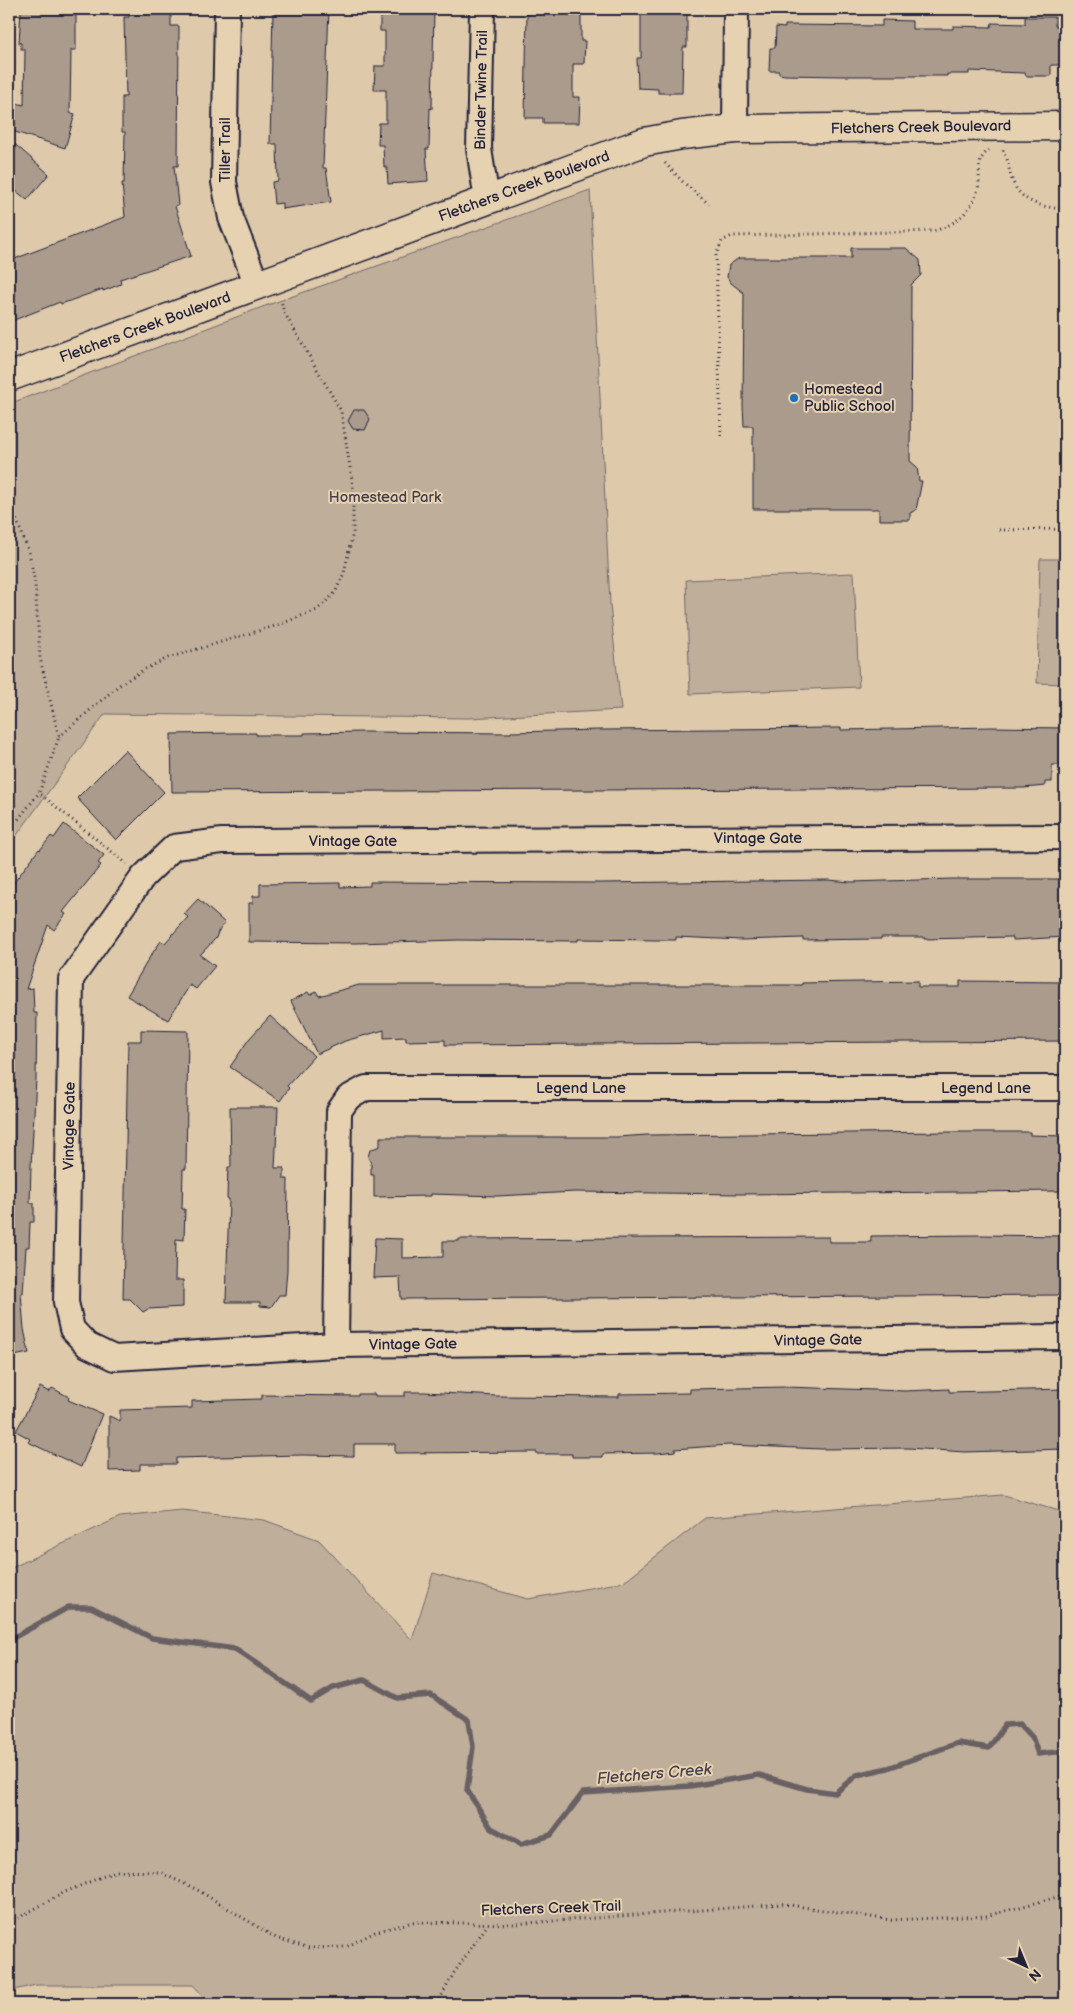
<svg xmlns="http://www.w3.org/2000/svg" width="1074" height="2013" viewBox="0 0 1074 2013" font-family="'Balsamiq Sans',sans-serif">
<rect width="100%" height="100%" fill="#decaab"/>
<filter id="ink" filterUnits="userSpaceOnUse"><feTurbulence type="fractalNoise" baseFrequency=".02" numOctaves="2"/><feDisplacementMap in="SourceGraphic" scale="10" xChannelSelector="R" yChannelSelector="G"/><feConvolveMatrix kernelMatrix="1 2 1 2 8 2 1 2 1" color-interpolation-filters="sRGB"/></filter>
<g filter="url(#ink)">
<!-- green -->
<g fill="#bfae99" stroke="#70686a">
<polygon points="590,190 610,605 621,710 469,718 105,714 9,846 9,404 265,306"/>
<polygon points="1040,559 1065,559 1065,684 1037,683"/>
<polygon points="854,573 859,687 690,694 686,580"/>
<polygon points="1004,1495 1065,1513 1065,2004 211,2004 193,1985 36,1985 9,1991 9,1569 120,1517 182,1511 264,1520 319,1540 412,1640 433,1573 528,1599 623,1582 705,1518"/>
</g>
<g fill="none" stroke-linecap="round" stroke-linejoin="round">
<!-- stream -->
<polyline stroke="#686064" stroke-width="5.5" points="9,1640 69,1607 91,1607 152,1638 235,1649 311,1701 333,1688 364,1680 397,1698 431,1695 469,1720 473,1747 467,1790 491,1828 521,1844 551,1835 583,1793 690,1786 759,1775 807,1789 835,1793 857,1775 888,1768 958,1743 989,1748 1005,1725 1020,1724 1032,1737 1038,1754 1065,1751"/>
</g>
<!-- building -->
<g fill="#aa9b8c" stroke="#22223b">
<polygon points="21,9 76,9 76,50 71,50 70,113 75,114 65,148 9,130 9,123 16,103 24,105 25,49 21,49 21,43 19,43"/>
<polygon points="129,9 171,9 171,26 179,26 178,166 174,166 178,205 175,206 191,256 120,279 121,284 103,291 103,289 61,304 60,302 9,322 9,261 125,217 122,183 124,183 125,132 122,132 122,97 126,97 124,17 129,17"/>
<polygon points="273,9 329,9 323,168 326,168 331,202 282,209 282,203 274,204 272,182 278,181 277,144 270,144"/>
<polygon points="380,9 434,10 432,109 430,108 429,149 426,149 428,181 388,184 387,167 384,167 383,145 378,145 379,123 386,123 386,90 374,90 375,66 385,66 385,31 380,31"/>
<polygon points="641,9 687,9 687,47 683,47 682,93 658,93 658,89 638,88 637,58 641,58"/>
<polygon points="527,12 581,12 581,41 585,41 584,64 573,64 573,97 580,97 579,123 543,123 543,118 525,118"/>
<polygon points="1025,17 1055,17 1055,26 1065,26 1065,65 1051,65 1051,76 1026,76 1025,73 969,71 969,74 947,74 947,76 841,76 785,75 779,74 779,71 769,71 770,48 775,48 776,27 785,28 785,25 882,26 882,20 912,21 912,29 953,29 953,26 991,27 992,23 1025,24"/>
<polygon points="9,139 49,174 27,200 9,185"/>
<polygon points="851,248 906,248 920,260 921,275 911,285 910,461 917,467 919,481 922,481 916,510 910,513 910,520 879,520 879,509 753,509 753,426 744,426 743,406 744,293 731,283 727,277 729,265 739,258 851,258"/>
<polygon points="354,410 364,410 370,419 365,430 353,429 348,421"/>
<polygon points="991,727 1065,728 1065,765 1052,765 1052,782 1045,782 1045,786 1024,788 172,792 171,734 232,733 256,733 256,735 304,735 304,733 364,732 511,733 511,732 599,730 841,728 841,730"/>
<polygon points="125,750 164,792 116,840 77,798"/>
<polygon points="64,824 104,855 98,863 101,865 63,912 66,914 54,930 48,925 26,989 33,988 34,1013 37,1013 36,1079 31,1166 30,1203 34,1203 34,1222 30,1222 29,1247 26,1247 23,1293 21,1293 24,1329 29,1353 9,1357 9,889 39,849 40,850 51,836 54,838"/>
<polygon points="952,879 1065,879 1065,937 1013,940 1013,937 924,939 924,937 881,937 881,939 803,940 803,938 742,940 676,937 676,940 658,940 578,939 578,941 458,940 356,943 249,942 249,903 253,903 253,896 260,896 260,884 340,883 340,887 370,886 370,882 600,883 828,880 851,882"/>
<polygon points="198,899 225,923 218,932 216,938 200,955 215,966 196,989 190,985 168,1020 127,996 151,955 161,941 165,943 188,917 184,914"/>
<polygon points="918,981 918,987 960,987 960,981 1064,982 1065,1041 445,1045 445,1040 406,1041 406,1037 384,1038 384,1030 345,1041 317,1054 291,1001 308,992 310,995 316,991 319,996 359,985 802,985 802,983"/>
<polygon points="270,1016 314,1056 287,1086 289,1088 280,1101 230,1067 249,1039"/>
<polygon points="141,1030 188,1031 186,1169 183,1169 182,1209 185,1209 184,1240 176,1239 175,1280 183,1280 183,1307 148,1309 143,1312 130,1299 123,1299 128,1041 141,1041"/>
<polygon points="230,1107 278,1107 275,1168 284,1168 284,1179 288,1179 287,1270 285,1295 279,1295 271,1307 260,1306 260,1302 226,1302 229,1199 227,1198 228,1167 231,1167"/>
<polygon points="951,1132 1030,1132 1030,1135 1065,1136 1065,1191 740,1194 575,1192 497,1196 431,1194 431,1196 374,1197 374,1175 371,1175 371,1163 368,1157 370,1150 380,1146 380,1137 617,1137 647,1135"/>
<polygon points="978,1235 1065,1236 1065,1295 401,1299 400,1277 373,1278 375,1238 402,1239 402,1258 443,1257 443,1241 459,1241 459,1239 829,1237 829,1242 871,1242 871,1236"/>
<polygon points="40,1387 49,1392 52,1388 69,1397 68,1400 102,1414 81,1467 28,1442 30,1439 16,1431"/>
<polygon points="786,1387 905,1391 949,1389 949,1392 1065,1389 1065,1449 964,1452 909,1448 822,1449 729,1445 675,1449 675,1451 658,1453 603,1454 603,1457 572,1457 572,1454 537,1454 537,1452 395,1453 395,1444 354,1444 354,1456 302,1455 176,1458 176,1464 140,1464 140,1470 109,1471 109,1416 120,1421 120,1410 192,1408 192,1401 262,1399 262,1395 358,1396 358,1394 375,1394 375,1396 405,1396 405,1392 425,1392 496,1396 619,1397 619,1394 690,1393 690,1389"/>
</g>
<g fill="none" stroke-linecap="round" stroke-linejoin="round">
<!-- minor casing -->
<g stroke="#22223b" stroke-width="28">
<g id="minor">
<polyline points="227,9 224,182 231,218 257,285"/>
<polyline points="482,9 479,149 487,200"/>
<polyline points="735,129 736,9"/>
<polyline points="1065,837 222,841 174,847 143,877 71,979 66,1302 72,1329 87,1345 114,1358 336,1345 1065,1337"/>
<polyline points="336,1345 339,1111 348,1098 366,1088 1065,1088"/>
</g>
</g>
<!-- tertiary casing -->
<g stroke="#22223b" stroke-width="31">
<polyline id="tertiary" points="9,377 644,142 682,135 735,129 1065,126"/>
</g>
<!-- path -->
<g stroke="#22223b" stroke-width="3" stroke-dasharray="1 4" stroke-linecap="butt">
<path d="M 1003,150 C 1008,157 1008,165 1010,173 C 1017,202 1039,207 1065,209"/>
<polyline points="665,163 683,182 709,204"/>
<path d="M 721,436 L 716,255 L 722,241 L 732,236 L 933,231 C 956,226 977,207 979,182 C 980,168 977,159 989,150"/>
<polyline points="9,501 29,552 35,583 40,658 59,737 39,793 127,864"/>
<polyline points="999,530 1065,529"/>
<polyline points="59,737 118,686 143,670 168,658 278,625 317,610 335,593 344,573 353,532 353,486 341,411 284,312 281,300"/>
<polyline points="9,831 39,793"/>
<polyline points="9,1923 65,1892 116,1871 159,1872 196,1889 276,1938 309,1948 346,1947 375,1932 413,1922 514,1924 783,1904 891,1920 986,1916 1065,1895"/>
<polyline points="437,2004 454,1973 488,1924"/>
</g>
<!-- minor -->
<use href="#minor" stroke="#e6d1b0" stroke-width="24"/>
<!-- tertiary -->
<use href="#tertiary" stroke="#e6d1b0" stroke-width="28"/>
</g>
</g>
<!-- markers -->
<circle fill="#1f6fb2" stroke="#e6d1b0" stroke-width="2" cx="794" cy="398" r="5"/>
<g text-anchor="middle" stroke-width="4" stroke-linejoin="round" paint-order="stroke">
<!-- street labels -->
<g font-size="15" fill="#22223b" stroke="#e6d1b0">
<text transform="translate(481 90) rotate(-89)" y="5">Binder Twine Trail</text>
<text transform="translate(921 127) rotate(-1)" y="5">Fletchers Creek Boulevard</text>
<text transform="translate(225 150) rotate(-90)" y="5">Tiller Trail</text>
<text transform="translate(524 186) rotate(-20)" y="5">Fletchers Creek Boulevard</text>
<text transform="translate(145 327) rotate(-20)" y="5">Fletchers Creek Boulevard</text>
<text x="758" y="843">Vintage Gate</text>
<text x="353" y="846">Vintage Gate</text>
<text x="581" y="1093">Legend Lane</text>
<text x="986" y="1093">Legend Lane</text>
<text transform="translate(69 1126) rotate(-89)" y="5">Vintage Gate</text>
<text transform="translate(818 1340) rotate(-1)" y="5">Vintage Gate</text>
<text transform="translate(413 1344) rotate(-1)" y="5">Vintage Gate</text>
<text transform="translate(551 1908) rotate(-2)" y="5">Fletchers Creek Trail</text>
</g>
<!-- poi labels -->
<g font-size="15" fill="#22223b" stroke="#e6d1b0" text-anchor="start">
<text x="804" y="394">Homestead<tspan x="804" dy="17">Public School</tspan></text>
</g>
<!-- park labels -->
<g font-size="15" fill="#413e4e" stroke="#e6d1b0">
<text x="385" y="502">Homestead Park</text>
</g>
<!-- water labels -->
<g font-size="16" font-style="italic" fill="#454150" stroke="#e6d1b0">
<text transform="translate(654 1773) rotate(-5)" y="6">Fletchers Creek</text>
</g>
</g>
<!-- margin -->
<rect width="1074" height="2013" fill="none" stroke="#e6d1b0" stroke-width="30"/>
<rect x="15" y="15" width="1044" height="1983" fill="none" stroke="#22223b" stroke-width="2" filter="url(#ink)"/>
<!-- north arrow -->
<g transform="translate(1026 1966) rotate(136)" stroke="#e6d1b0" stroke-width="4" paint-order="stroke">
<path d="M0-4L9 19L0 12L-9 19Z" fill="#22223b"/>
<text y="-8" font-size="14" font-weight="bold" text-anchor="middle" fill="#22223b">N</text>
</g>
</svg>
